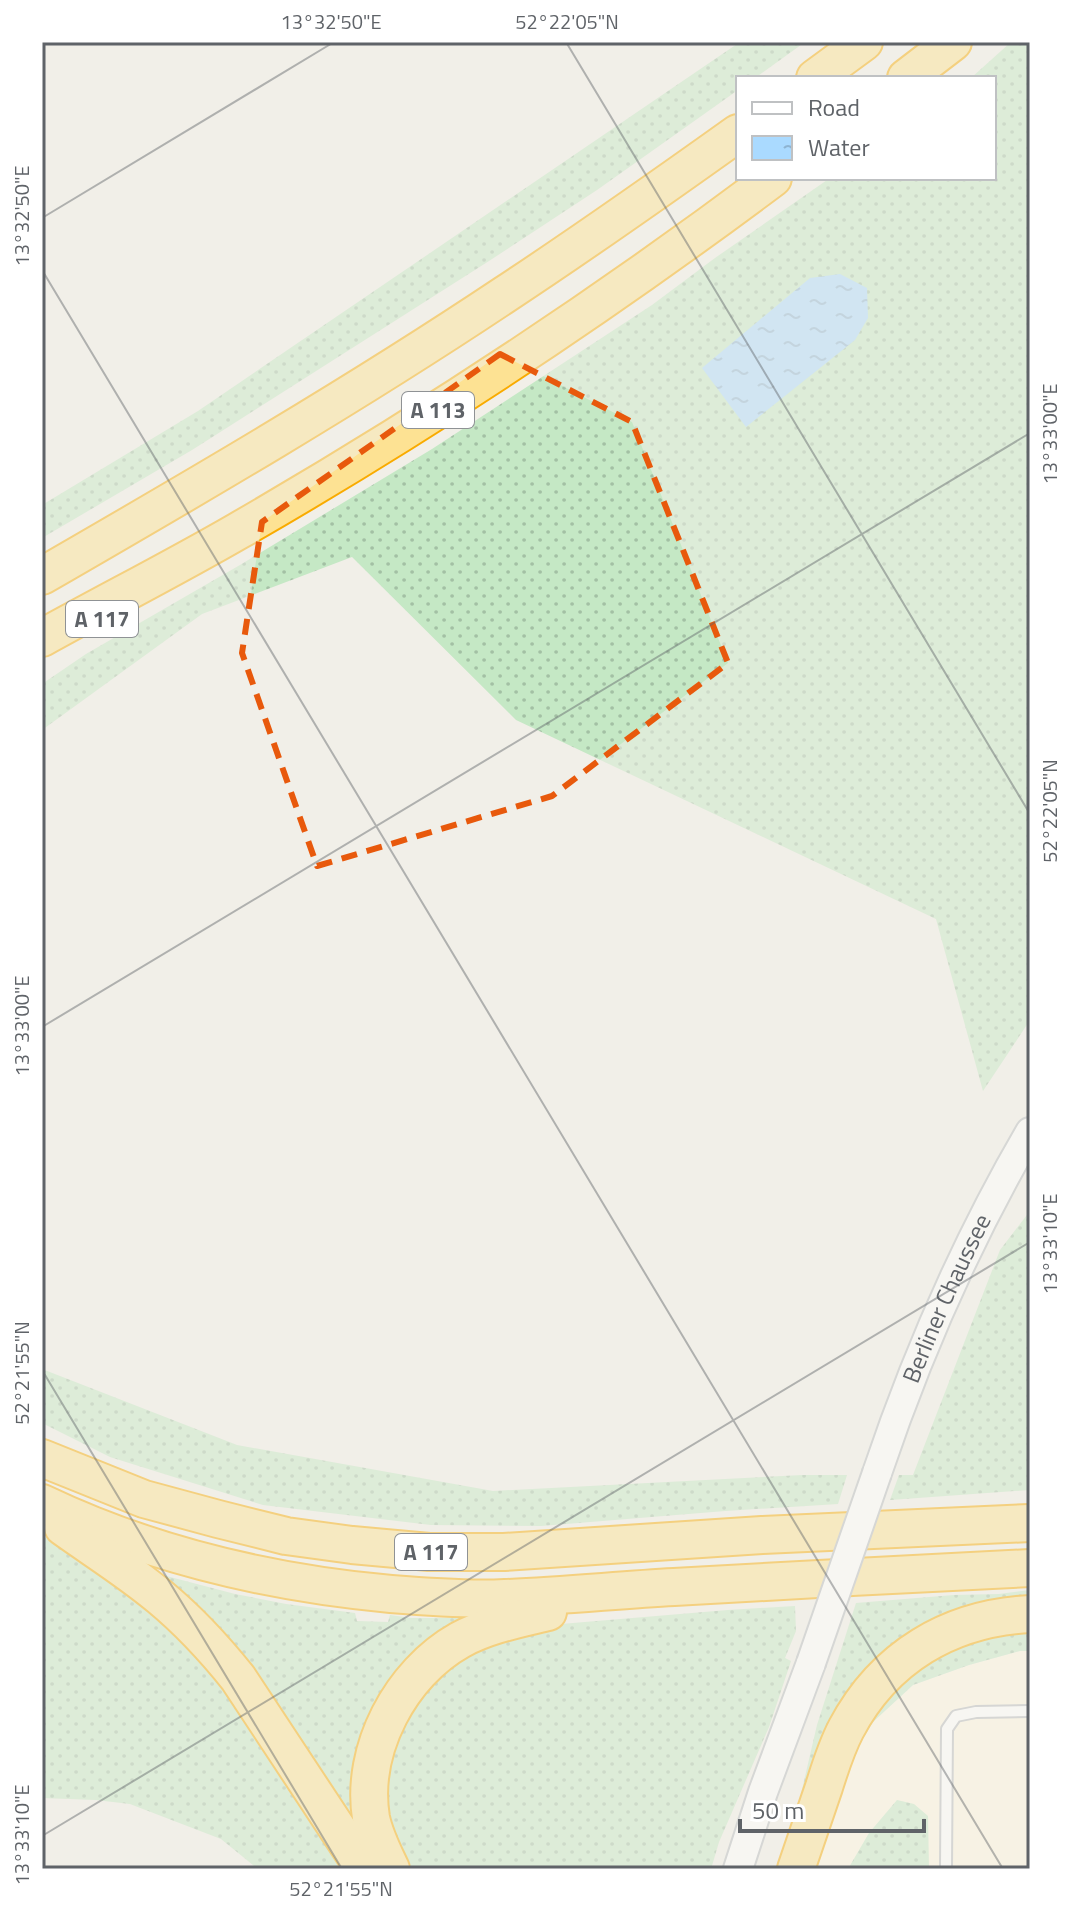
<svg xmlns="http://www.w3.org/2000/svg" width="1072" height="1911" viewBox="0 0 1072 1911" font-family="'Titillium Web',sans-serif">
<defs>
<pattern id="grass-dots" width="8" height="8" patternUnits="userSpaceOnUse" patternTransform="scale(2)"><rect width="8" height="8" fill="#c5e8c5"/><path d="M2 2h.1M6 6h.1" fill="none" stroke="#a3c0a4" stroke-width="1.8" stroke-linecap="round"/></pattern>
<pattern id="water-ripples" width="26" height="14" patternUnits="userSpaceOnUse" patternTransform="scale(2)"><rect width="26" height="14" fill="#aadaff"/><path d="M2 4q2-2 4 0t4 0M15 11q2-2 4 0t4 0" fill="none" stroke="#8eb4d2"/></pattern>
</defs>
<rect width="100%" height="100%" fill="#f1efe8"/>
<!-- commercial -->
<polygon fill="#fef7e0" points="1020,1651 1030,1651 1030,1869 813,1869 849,1761 873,1722 913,1685 969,1665"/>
<!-- grass -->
<g fill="url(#grass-dots)">
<polygon points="740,42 805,42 755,78 738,78 738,90 597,190 489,261 192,450 42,538 42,505 198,411"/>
<polygon points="1011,42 1030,42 1030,1020 983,1091 936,919 516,720 352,557 202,614 42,730 42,684 86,654 240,565 432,449 652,305 715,258 830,178 858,178 861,180 863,178 994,178 994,78 971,78"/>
<polygon points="1030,1211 1030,1490 890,1500 899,1475 913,1475 1000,1250"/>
<polygon points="42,1369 237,1445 493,1491 803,1475 847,1475 838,1504 725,1511 541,1526 431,1525 263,1505 110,1457 42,1423"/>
<polygon points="42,1536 73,1551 104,1572 199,1652 349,1869 258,1869 221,1839 130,1804 96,1800 42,1798"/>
<polygon points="151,1572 235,1594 286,1604 355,1613 357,1621 388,1622 390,1615 411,1618 465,1618 431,1644 359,1837"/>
<path d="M 1030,1590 L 1030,1601 L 929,1627 C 911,1629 905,1635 891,1646 C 843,1681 820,1740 801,1794 L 817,1725 L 856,1603 L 954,1595 L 999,1594 Z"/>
<polygon points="795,1606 796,1631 785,1658 791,1661 769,1727 719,1842 711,1869 400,1869 382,1803 393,1733 437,1673 508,1634 561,1624 728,1610"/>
<polygon points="1030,1624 1030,1651 1020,1651 969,1665 913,1685 873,1722 849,1761 879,1699 937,1649"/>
<polygon points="897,1800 914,1804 928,1816 929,1869 848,1869 869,1833"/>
</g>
<!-- water -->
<polygon fill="url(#water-ripples)" points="840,274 867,288 868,318 855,340 746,427 702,368 810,278"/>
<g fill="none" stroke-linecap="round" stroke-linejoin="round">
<!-- lane casing -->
<g stroke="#b5b8bc" stroke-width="14">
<polyline id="lane" points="946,1869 947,1729 956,1716 976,1712 1030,1711"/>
</g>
<!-- secondary casing -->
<g stroke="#b6babf" stroke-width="32">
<g id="secondary">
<path id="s1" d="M 877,1473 C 917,1354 967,1240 1030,1132"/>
<polyline points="738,1869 763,1792 811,1663"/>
</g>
</g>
<!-- highway casing -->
<g stroke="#f9ab00" stroke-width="40">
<g id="highway">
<polyline points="815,78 864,42"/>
<polyline points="906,78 953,42"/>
<path d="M 42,576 C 198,486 354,395 504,295 C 583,243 661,188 738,133"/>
<path d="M 42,638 C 107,602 174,568 238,531 C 424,424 602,306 773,178"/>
<polyline points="42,1458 144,1499 218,1519 286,1536 352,1545 429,1552 504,1552 762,1535 1030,1523"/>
<path d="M 42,1503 C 151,1555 271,1583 391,1594 C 428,1597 468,1600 505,1598 C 562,1596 618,1590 674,1587 C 793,1580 911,1574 1030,1568"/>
<path d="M 63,1527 C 95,1550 129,1571 160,1597 C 189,1621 214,1648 238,1678 L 364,1869"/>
<path d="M 391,1869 C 383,1852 375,1837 371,1818 C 360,1749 401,1673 460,1640 C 487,1625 519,1619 548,1612"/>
<path d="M 796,1869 C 805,1842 815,1814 824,1787 C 830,1768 836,1748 846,1729 C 884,1657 950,1618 1030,1614"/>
</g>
</g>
<!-- lane -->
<use href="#lane" stroke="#fff" stroke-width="10"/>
<!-- secondary -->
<use href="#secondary" stroke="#fff" stroke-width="28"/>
<!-- highway -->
<use href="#highway" stroke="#fde293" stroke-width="36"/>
<!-- secondary-bridge casing -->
<g stroke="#b6babf" stroke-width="32" stroke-linecap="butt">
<polyline id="secondary-bridge" points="811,1663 877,1473"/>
</g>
<!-- secondary-bridge -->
<use href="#secondary-bridge" stroke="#fff" stroke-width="28"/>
</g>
<!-- marked area -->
<path d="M0 0H1072V1911H0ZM 500,354 L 632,422 L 728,663 L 552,796 L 317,866 L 242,653 L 262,522 Z" fill="#f1efe8" fill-opacity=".55" fill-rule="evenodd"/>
<path fill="none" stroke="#e8590c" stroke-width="6" stroke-dasharray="16 10" stroke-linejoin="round" d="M 500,354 L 632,422 L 728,663 L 552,796 L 317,866 L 242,653 L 262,522 Z"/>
<!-- ticks -->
<path fill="none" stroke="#5f6368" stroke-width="2" stroke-opacity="0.45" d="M 566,42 L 1030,814M 42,218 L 334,42M 42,270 L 1003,1869M 42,1027 L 1030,433M 42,1370 L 342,1869M 42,1836 L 1030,1242"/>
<g text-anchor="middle" stroke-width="8" stroke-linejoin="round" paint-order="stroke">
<!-- shield labels -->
<g fill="#fff" stroke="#8f9295" stroke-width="2">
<rect x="402" y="392" width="72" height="36" rx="6"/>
<rect x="66" y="601" width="72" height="36" rx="6"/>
<rect x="395" y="1534" width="72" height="36" rx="6"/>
</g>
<g font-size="22" font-weight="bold" fill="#5f6368">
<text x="438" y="418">A 113</text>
<text x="102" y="627">A 117</text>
<text x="431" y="1560">A 117</text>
</g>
<!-- street labels -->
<g font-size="24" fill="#5f6368" stroke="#fff">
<text dy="8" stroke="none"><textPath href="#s1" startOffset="188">Berliner Chaussee</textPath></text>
</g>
</g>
<!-- border -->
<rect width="1072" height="1911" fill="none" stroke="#ffffff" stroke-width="88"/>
<!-- legend -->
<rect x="736" y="76" width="260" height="104" fill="#ffffff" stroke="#bfc1c3" stroke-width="2"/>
<rect x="752" y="102" width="40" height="12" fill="#ffffff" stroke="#bfc1c3" stroke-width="2"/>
<text x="808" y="116" font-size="24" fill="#5f6368">Road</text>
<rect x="752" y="136" width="40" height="24" fill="url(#water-ripples)" stroke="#bfc1c3" stroke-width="2"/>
<text x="808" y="156" font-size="24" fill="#5f6368">Water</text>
<!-- scale -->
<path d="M740 1819v12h184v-12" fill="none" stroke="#5f6368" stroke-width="4"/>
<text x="752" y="1819" font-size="24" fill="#5f6368" stroke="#ffffff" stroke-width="6" paint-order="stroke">50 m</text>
<rect x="44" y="44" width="984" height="1823" fill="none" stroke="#5f6368" stroke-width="3"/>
<g font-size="20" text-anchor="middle" fill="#5f6368">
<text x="331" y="29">13°32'50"E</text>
<text x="567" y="29">52°22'05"N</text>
<text transform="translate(22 216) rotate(-90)" y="7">13°32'50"E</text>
<text transform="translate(1050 434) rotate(-90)" y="7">13°33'00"E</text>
<text transform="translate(1050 811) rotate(-90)" y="7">52°22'05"N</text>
<text transform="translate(22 1026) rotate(-90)" y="7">13°33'00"E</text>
<text transform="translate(1050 1244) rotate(-90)" y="7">13°33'10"E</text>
<text transform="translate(22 1373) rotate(-90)" y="7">52°21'55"N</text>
<text transform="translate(22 1835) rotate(-90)" y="7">13°33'10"E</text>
<text x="341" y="1896">52°21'55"N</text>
</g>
</svg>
